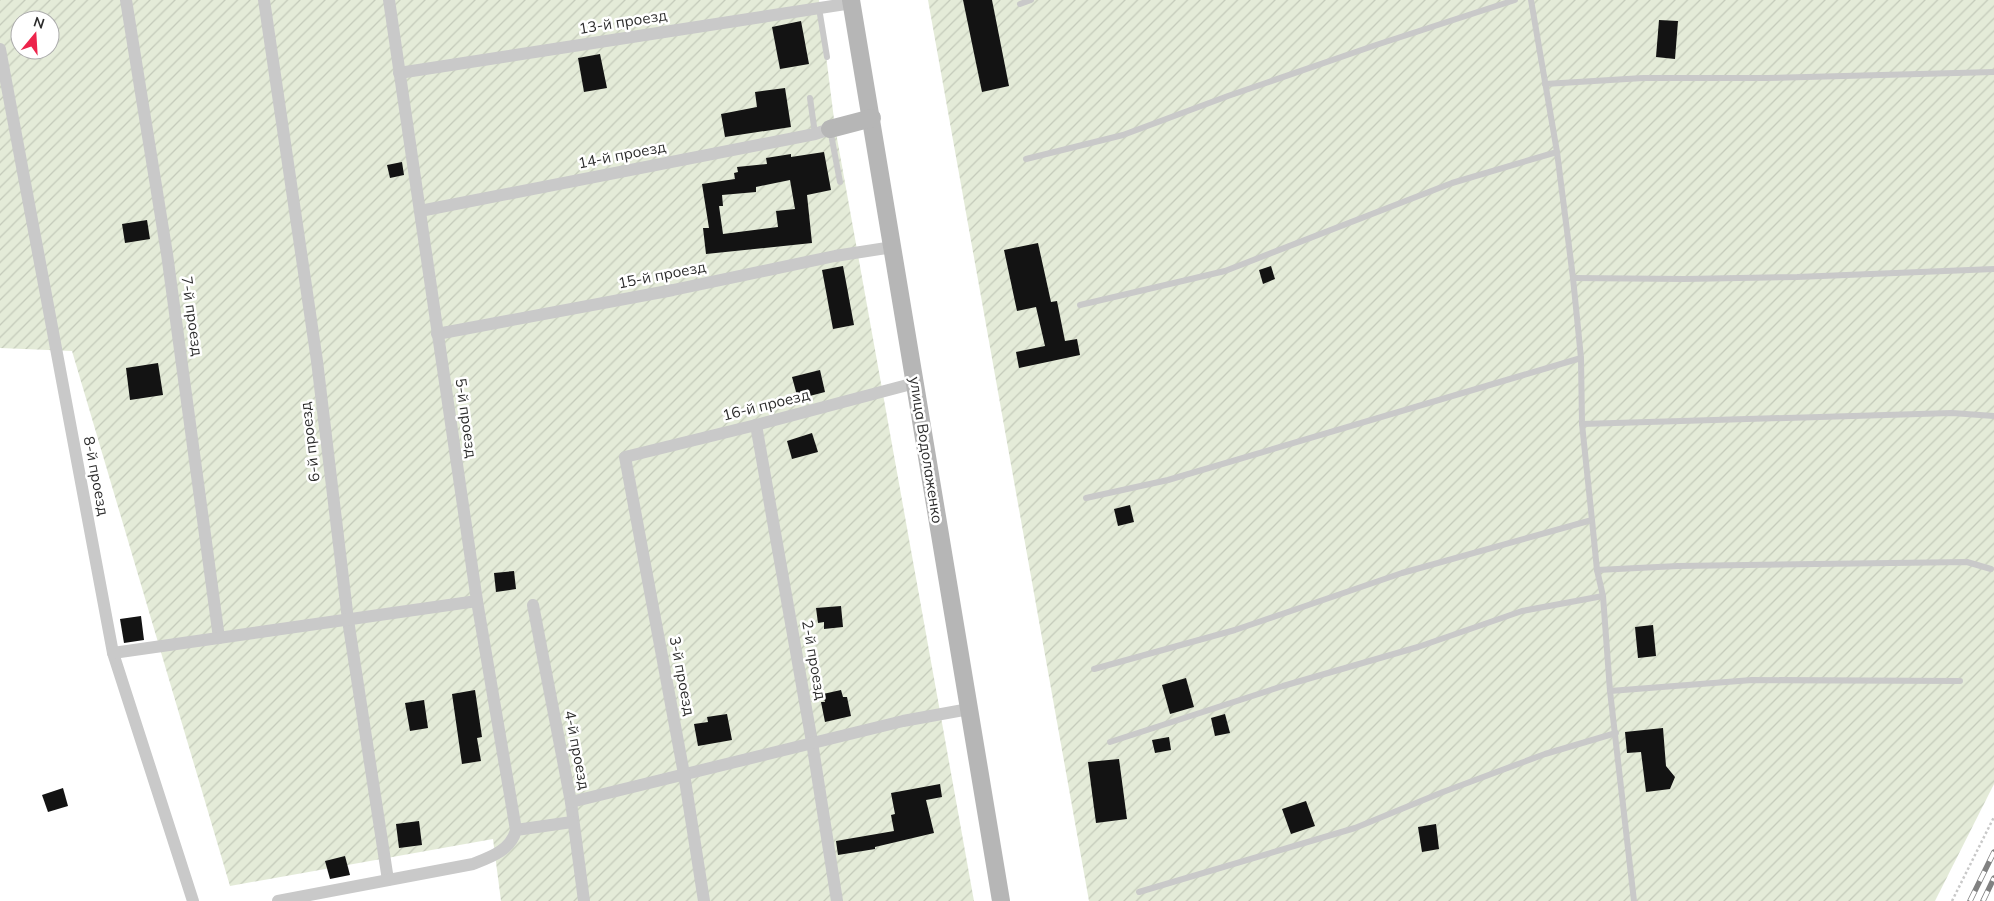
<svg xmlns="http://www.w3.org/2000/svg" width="1994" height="901" viewBox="0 0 1994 901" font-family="Mulish,sans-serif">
<defs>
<pattern id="garden-furrows" width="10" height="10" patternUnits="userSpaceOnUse" patternTransform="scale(1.25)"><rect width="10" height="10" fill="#e4ebd8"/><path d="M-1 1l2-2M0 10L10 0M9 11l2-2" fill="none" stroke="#c4caba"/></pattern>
</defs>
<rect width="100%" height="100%" fill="#fff"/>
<!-- garden -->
<g fill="url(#garden-furrows)" fill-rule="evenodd">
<path d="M 0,0 L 819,0 L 835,127 L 974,901 L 501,901 L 493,839 L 230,886 L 72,351 L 0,348 ZM 20,20 L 50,20 L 50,50 L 20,50 Z"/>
<polygon points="928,0 1994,0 1994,784 1935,901 1089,901"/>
</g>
<!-- building -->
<g fill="#131313" fill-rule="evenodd">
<polygon points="963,0 992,0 1009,86 982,92"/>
<polygon points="1659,20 1678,21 1675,59 1656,57"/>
<polygon points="801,21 809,64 780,69 772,27"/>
<polygon points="600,54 607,88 584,92 578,58"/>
<polygon points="785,88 791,127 725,137 721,114 757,107 755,92"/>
<path d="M 824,152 L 831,190 L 807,195 L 812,243 L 706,254 L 703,228 L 709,228 L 702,184 L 735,179 L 734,173 L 738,172 L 737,167 L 767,164 L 766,158 L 791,154 L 791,157 ZM 790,180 L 795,209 L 776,211 L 778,227 L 723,234 L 719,206 L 723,206 L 722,195 L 756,192 L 756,187 Z"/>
<polygon points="402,162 404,175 390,178 387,165"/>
<polygon points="147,220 150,239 125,243 122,224"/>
<polygon points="1038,243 1051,302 1057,301 1065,341 1077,339 1080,355 1019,368 1016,352 1045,346 1036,307 1017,311 1004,250"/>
<polygon points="843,266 854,325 833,329 822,270"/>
<polygon points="1271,266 1275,279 1263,284 1259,270"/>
<polygon points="158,363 163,395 130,400 126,368"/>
<polygon points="820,370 825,392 798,399 792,377"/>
<polygon points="812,433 818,452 792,459 787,441"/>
<polygon points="1130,505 1134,522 1118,526 1114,509"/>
<polygon points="514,571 516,589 496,592 494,573"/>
<polygon points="841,606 843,627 824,629 824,622 818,623 816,608"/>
<polygon points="141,616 144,640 124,643 120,619"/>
<polygon points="1653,625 1656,656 1638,658 1635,627"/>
<polygon points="1186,678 1194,707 1170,714 1162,685"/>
<polygon points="475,690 482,737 477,738 481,761 462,764 452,694"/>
<polygon points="841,690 843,697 847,697 851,716 825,722 821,702 825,702 823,694"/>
<polygon points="424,700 428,728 410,731 405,703"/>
<polygon points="727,714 732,740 698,746 694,724 708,722 707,717"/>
<polygon points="1225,714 1230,733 1215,736 1211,718"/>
<polygon points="1663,728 1666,766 1675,777 1670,789 1646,792 1641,752 1627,753 1625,732"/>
<polygon points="1169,737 1171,750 1155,753 1152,740"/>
<polygon points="1119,759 1127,819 1096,823 1088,762"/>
<polygon points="940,784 942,797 926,800 934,833 875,847 875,849 838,855 836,841 894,831 891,815 895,814 891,793"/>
<polygon points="63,788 68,806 48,812 42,795"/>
<polygon points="1306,801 1315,826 1291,834 1282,809"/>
<polygon points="419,821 422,845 399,848 396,824"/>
<polygon points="1436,824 1439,849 1422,852 1418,827"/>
<polygon points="345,856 350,875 330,879 325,861"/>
</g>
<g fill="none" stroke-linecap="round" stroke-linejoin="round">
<!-- path -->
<polyline stroke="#c9c9c9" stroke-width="2.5" stroke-dasharray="2.5 2.5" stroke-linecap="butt" points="1952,901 1994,817"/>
<!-- service -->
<g stroke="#c9c9c9" stroke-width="6">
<polyline points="1531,0 1557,152 1573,278 1581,358 1582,424 1592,520 1597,570 1603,596 1610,691 1634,901"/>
<polyline points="1020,4 1031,0"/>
<polyline points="819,8 827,57"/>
<polyline points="1545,84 1643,78 1767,78 1994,72"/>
<polyline points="810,98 815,134"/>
<polyline points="830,129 840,182"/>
<polyline points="1026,159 1123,135 1228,96 1376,45 1515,0"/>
<polyline points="1573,278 1684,279 1797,277 1994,269"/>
<polyline points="1080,305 1225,271 1452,183 1557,152"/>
<polyline points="1582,424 1952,413 1994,416"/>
<polyline points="1086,498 1168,480 1581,358"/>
<polyline points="1597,570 1678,566 1967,562 1991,569"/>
<polyline points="1094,669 1235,630 1402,573 1592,520"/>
<polyline points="1610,691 1752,680 1960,681"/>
<polyline points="1110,742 1283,686 1418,647 1522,611 1603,596"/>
<polyline points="1139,892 1355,828 1443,792 1545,754 1616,733"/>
</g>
<!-- minor -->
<g stroke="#c9c9c9" stroke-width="12">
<polyline points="126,0 167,254 219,638"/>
<polyline points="264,0 317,361 348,620 388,880"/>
<polyline points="0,49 113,653 193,901"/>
<polyline points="399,73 852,3"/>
<polyline points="420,211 815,134 830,129"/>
<polyline points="437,334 673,290 835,256 893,247"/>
<polyline points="756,425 812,742 837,901"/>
<polyline points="533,605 571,802 584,901"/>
<polyline points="113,653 477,601"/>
<polyline points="571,802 903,721 969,709"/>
<polyline points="516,830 572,822"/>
<path d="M 278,901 L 473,864 C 491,857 511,850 516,830 L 477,601 L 389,0"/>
<polyline points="704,901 684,774 625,457 756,425 915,383"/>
</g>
<!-- secondary -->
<g stroke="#b6b6b6" stroke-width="18">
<polyline points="851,0 1001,901"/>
<polyline points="830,129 872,118"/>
</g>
<!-- rail casing -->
<g stroke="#818181" stroke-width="5.5">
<g id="rail">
<polyline points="1970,901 1994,852"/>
<polyline points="1983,901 1994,878"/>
</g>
</g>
<!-- rail -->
<use href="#rail" stroke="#fff" stroke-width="4" stroke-dasharray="11" stroke-linecap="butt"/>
</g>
<g text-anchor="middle" stroke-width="5" stroke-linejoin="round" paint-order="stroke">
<!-- street labels -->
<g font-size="15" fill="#2c2c2c" stroke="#fff">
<text transform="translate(623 22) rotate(-9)" y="5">13-й проезд</text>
<text transform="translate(622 155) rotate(-11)" y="5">14-й проезд</text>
<text transform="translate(662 275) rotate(-11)" y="5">15-й проезд</text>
<text transform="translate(192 316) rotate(82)" y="5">7-й проезд</text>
<text transform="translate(766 405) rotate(-14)" y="5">16-й проезд</text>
<text transform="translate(466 418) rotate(82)" y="5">5-й проезд</text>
<text transform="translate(310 442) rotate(-97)" y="5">6-й проезд</text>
<text transform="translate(926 450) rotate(81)" y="5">улица Водолаженко</text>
<text transform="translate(96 476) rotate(79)" y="5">8-й проезд</text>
<text transform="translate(814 660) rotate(80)" y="5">2-й проезд</text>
<text transform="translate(682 676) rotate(79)" y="5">3-й проезд</text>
<text transform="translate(577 750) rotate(79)" y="5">4-й проезд</text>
</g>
</g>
<!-- north arrow -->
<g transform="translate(35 35) rotate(18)"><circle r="24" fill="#ffffff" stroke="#ababab"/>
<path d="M0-4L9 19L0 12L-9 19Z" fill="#ed244b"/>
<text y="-8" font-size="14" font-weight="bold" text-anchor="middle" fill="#2c2c2c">N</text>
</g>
</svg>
